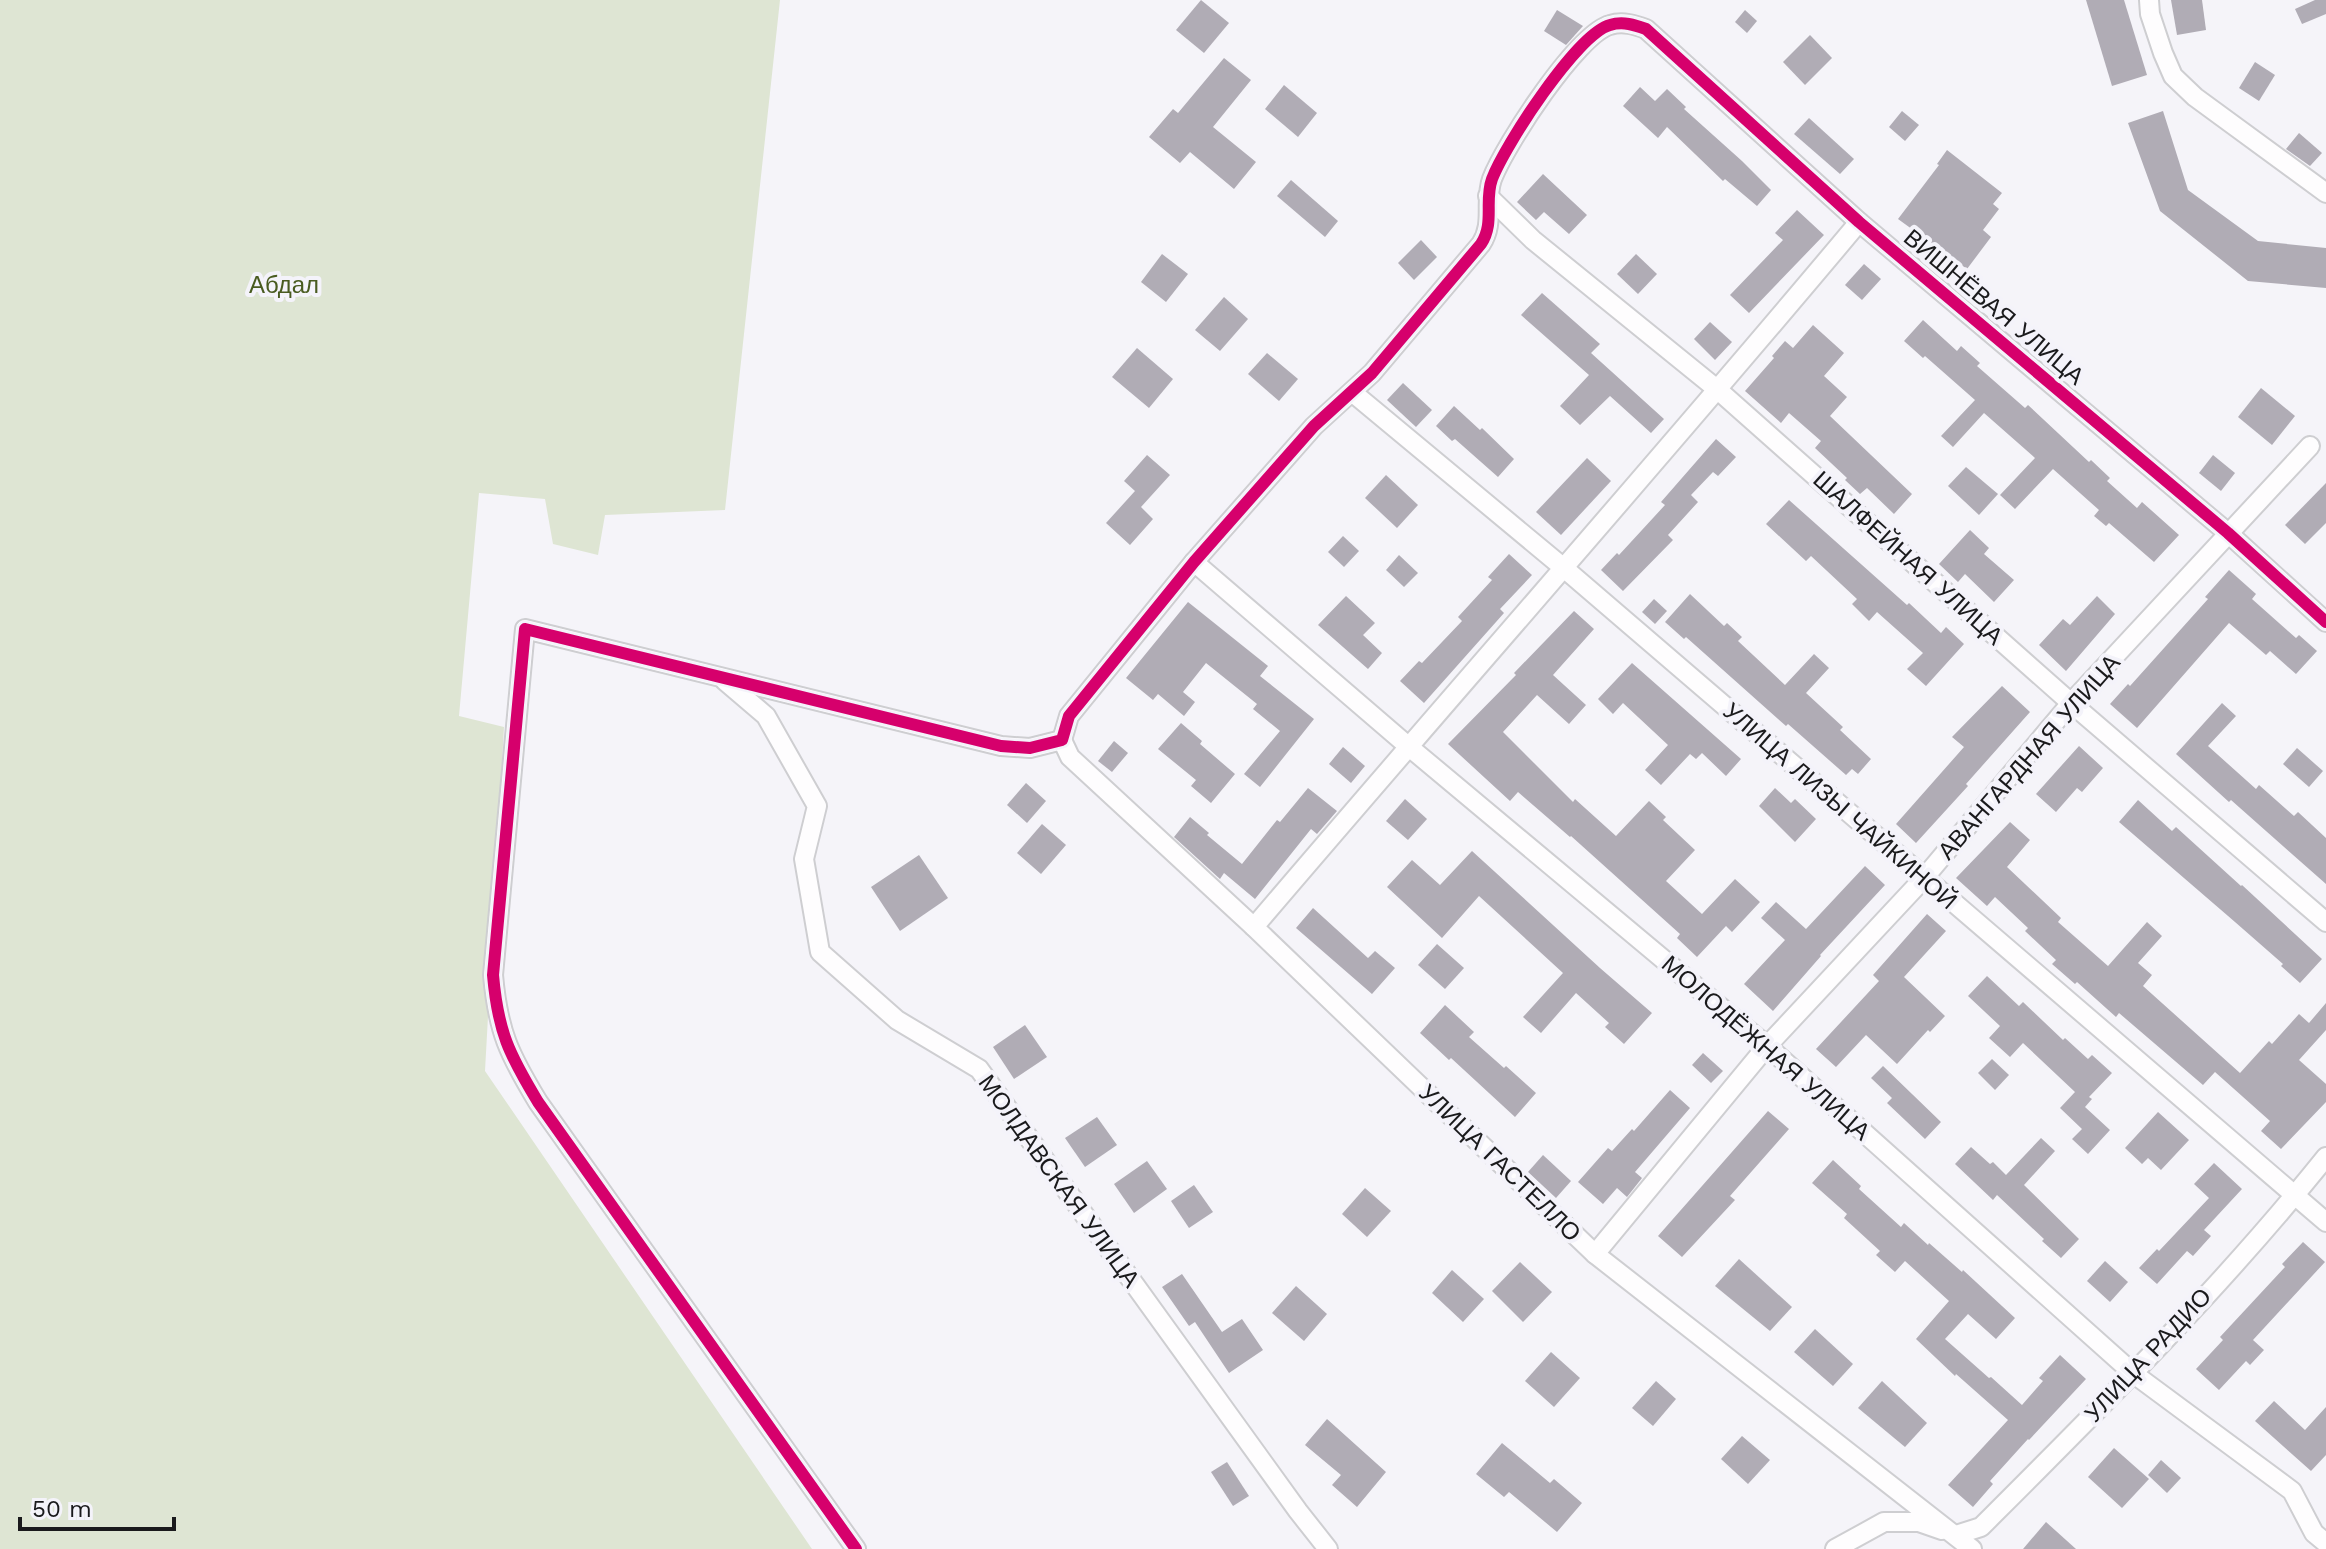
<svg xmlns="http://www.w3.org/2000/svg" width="2326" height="1549" viewBox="0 0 2326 1549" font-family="'Work Sans',sans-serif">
<rect width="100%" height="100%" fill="#f5f4f9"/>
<!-- green -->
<polygon fill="#dee5d3" points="0,0 780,0 725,510 605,515 598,555 553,544 545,499 479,493 459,716 504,727 485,1071 812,1549 0,1549"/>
<!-- building -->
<g fill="#b0acb5">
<polygon points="1201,0 1229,23 1204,53 1176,30"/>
<polygon points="2086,0 2124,0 2147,75 2112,86"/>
<polygon points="2171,0 2202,0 2206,30 2177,35"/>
<polygon points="2315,0 2326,0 2326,14 2302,24 2295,9"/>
<polygon points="1557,10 1583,26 1566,45 1544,31"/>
<polygon points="1745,10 1757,21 1747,33 1735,22"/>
<polygon points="1810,35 1832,58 1805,85 1783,62"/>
<polygon points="1224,58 1251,80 1213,127 1256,162 1234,189 1190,152 1180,163 1149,137 1173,109 1178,113"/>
<polygon points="2255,62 2275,75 2259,101 2239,88"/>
<polygon points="1284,85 1317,113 1298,137 1265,109"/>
<polygon points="1640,87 1655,101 1667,89 1686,107 1684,109 1742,161 1771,190 1757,206 1725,179 1723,181 1667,127 1658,138 1623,106"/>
<polygon points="1902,111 1919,125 1905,141 1889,127"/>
<polygon points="2163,111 2188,190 2258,241 2326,248 2326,288 2248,281 2160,211 2128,123"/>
<polygon points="1809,118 1854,159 1840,174 1794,134"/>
<polygon points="2299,133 2322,153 2310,166 2286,149"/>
<polygon points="1947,150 2002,193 1993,204 1999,209 1983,230 1991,237 1967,269 1898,219 1939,165 1937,164"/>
<polygon points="1543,174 1587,215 1569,234 1544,212 1536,220 1517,202"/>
<polygon points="1291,180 1338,221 1325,237 1277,196"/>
<polygon points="1797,210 1824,235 1749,313 1730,295 1783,240 1775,233"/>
<polygon points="1421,240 1437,257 1414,280 1398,263"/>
<polygon points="1162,254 1188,274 1166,302 1141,282"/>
<polygon points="1636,254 1657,274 1638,294 1617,274"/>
<polygon points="1864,264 1881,279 1862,300 1845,285"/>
<polygon points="1542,293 1600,344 1591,353 1664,419 1651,433 1610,396 1580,425 1560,406 1589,375 1521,315"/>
<polygon points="1224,297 1248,319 1220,351 1195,330"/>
<polygon points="1923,320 1957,351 1961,346 1980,363 1977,366 2025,408 2028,405 2089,462 2091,460 2110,478 2107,481 2137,508 2142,502 2179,535 2154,562 2109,523 2106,526 2094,516 2099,510 2053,469 2015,509 2000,495 2035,458 1984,413 1953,447 1941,436 1975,400 1925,356 1923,358 1904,341"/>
<polygon points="1710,322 1732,342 1715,360 1694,339"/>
<polygon points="1813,325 1844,353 1824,376 1847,397 1830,416 1912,494 1894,514 1867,488 1860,494 1845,480 1847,478 1815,448 1821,441 1789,413 1781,423 1745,391 1774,358 1772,356 1785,341 1793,348"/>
<polygon points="1137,348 1173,379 1149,408 1112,377"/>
<polygon points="1267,353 1298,379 1279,401 1248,374"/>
<polygon points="1403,383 1432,410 1416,427 1387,400"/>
<polygon points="2261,388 2295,416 2272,445 2238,417"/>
<polygon points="1454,406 1480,430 1482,428 1514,459 1498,477 1455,439 1452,441 1436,426"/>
<polygon points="1716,439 1736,457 1718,476 1713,472 1691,495 1698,502 1668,535 1673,540 1623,591 1601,570 1617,553 1619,555 1665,505 1661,502"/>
<polygon points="1147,455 1170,475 1141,507 1153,519 1130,545 1106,523 1135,491 1124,481"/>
<polygon points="2213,455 2235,473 2221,491 2199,473"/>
<polygon points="1587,458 1611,481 1561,535 1536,512"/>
<polygon points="1966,467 1998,494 1979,515 1948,486"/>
<polygon points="1386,475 1418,505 1397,528 1365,498"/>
<polygon points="2326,483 2326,523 2305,544 2285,525"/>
<polygon points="1789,500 1907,605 1909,603 1941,633 1946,627 1964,644 1926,686 1907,669 1923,653 1877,612 1869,621 1852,604 1857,599 1811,556 1806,561 1766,524"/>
<polygon points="1970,530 1989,548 1984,554 2014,580 1994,602 1965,574 1958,582 1939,564"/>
<polygon points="1343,536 1359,551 1344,567 1328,552"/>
<polygon points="1509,554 1532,575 1500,609 1504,613 1424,703 1400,681 1419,661 1422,663 1462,621 1458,617 1492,580 1488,577"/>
<polygon points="1399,555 1418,573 1404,587 1386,570"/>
<polygon points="2229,570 2256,594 2252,599 2296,638 2299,635 2317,651 2296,674 2270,651 2266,655 2229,623 2137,728 2110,704 2128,684 2130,686 2208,599 2205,597"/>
<polygon points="1690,594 1724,626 1727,623 1742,637 1738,641 1785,685 1814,654 1829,668 1806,693 1843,727 1840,730 1871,759 1858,774 1852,769 1846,775 1788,724 1786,726 1686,637 1684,639 1665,622"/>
<polygon points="1346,596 1375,623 1363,635 1382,653 1368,669 1318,625"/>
<polygon points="2097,596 2115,614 2066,671 2039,645 2063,619 2070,625"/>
<polygon points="1654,599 1667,611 1655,624 1642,612"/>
<polygon points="1188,602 1268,666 1260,676 1314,719 1260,787 1244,774 1280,731 1253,709 1257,704 1206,663 1183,692 1195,702 1184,716 1158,694 1153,700 1126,678"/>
<polygon points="1574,611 1594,629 1553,675 1586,705 1569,724 1537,695 1503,732 1573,802 1575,799 1616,836 1649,801 1666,817 1663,820 1695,850 1666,881 1702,914 1735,879 1760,902 1732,932 1726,926 1697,957 1677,938 1680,934 1571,836 1570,837 1518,792 1510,801 1448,744 1516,675 1514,673"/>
<polygon points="1632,663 1741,759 1726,776 1702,753 1696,759 1690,754 1661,785 1645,770 1668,745 1623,703 1613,714 1598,699"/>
<polygon points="2002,686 2030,712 1966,784 1968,786 1916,843 1896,824 1964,747 1952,737"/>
<polygon points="2222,703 2236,716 2208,746 2256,789 2259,785 2294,816 2298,812 2326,838 2326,884 2231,800 2229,802 2176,754"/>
<polygon points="1181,723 1202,741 1200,744 1235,774 1211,803 1191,786 1196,780 1158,749"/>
<polygon points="1114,741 1128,753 1112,772 1098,761"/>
<polygon points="2079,746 2103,768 2082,792 2077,788 2056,812 2036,794"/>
<polygon points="1343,747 1365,766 1351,783 1329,764"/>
<polygon points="2297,748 2323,771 2309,787 2283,764"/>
<polygon points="1026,783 1046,801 1027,823 1007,805"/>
<polygon points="1308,788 1337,811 1317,834 1311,829 1255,899 1224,873 1220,879 1174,837 1190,817 1209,833 1207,835 1242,864 1277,820 1280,822"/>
<polygon points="1775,788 1791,803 1795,799 1816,819 1795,842 1759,806"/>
<polygon points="1405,799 1427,819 1408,840 1386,821"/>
<polygon points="2138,800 2172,831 2176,827 2241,886 2242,885 2322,959 2300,983 2281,966 2283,964 2235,922 2119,822"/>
<polygon points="2010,822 2030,840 2007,867 2061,918 2058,922 2108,966 2147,922 2162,936 2138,963 2152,975 2143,986 2240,1073 2269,1041 2272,1044 2299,1014 2309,1023 2326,1003 2326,1030 2299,1060 2326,1084 2326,1102 2281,1149 2261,1131 2270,1121 2215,1072 2203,1085 2119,1013 2116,1017 2077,982 2075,984 2052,964 2056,960 2025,931 2028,928 1995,897 1987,906 1956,878"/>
<polygon points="1042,824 1066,845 1041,874 1017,853"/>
<polygon points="1472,851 1600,968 1652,1013 1624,1044 1605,1027 1609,1023 1576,993 1541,1033 1523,1017 1563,973 1479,896 1442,938 1387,887 1412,860 1440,885"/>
<polygon points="919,855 948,898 900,931 871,887"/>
<polygon points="1865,866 1885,885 1820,955 1821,956 1773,1011 1744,984 1785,940 1761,918 1776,902 1806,929"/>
<polygon points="1313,908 1368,958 1375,951 1395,968 1372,994 1296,928"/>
<polygon points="1927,914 1946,931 1904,977 1945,1016 1930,1032 1928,1030 1897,1064 1866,1035 1836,1067 1816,1049 1879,981 1873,975"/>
<polygon points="1437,944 1464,968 1445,989 1418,965"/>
<polygon points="1987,976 2019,1006 2023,1002 2063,1040 2065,1038 2088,1059 2092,1055 2112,1073 2089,1097 2092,1099 2085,1107 2110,1130 2088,1154 2072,1139 2082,1129 2060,1108 2075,1092 2023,1043 2010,1057 1989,1038 2000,1026 1968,996"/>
<polygon points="1445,1005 1474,1032 1469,1037 1504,1068 1506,1066 1536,1093 1515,1117 1451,1058 1449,1060 1420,1033"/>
<polygon points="1025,1025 1047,1057 1014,1079 993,1047"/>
<polygon points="1703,1053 1723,1071 1711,1083 1692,1065"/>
<polygon points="1992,1059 2009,1075 1995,1090 1978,1073"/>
<polygon points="1883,1066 1941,1122 1925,1139 1887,1103 1892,1098 1871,1078"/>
<polygon points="1670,1090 1690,1108 1635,1172 1642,1178 1627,1197 1617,1188 1603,1204 1578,1182 1608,1148 1612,1151 1632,1129 1634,1131"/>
<polygon points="1768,1111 1789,1129 1730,1196 1735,1200 1682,1257 1658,1236"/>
<polygon points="2158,1112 2189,1140 2161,1170 2148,1158 2142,1164 2125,1148"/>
<polygon points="1097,1117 1117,1145 1085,1167 1065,1138"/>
<polygon points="2041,1138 2055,1151 2024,1185 2079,1239 2061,1258 2042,1241 2044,1239 1997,1195 1993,1200 1955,1164 1971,1147 1990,1164 1993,1162 2006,1175"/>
<polygon points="1543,1155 1571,1181 1556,1198 1528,1172"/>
<polygon points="1833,1160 1861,1186 1859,1189 1901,1227 1904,1223 1928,1245 1929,1243 1962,1272 1963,1270 2015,1318 1996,1339 1968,1314 1945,1339 1989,1378 1991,1377 2022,1405 2043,1381 2039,1378 2060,1355 2086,1379 2029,1440 2028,1439 1990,1481 1993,1484 1973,1507 1948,1485 2008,1420 1956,1374 1955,1376 1916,1339 1949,1301 1905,1261 1895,1272 1876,1255 1880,1251 1844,1218 1847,1214 1812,1183"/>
<polygon points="1147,1161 1167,1189 1134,1213 1114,1184"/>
<polygon points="2214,1163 2242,1189 2204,1230 2211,1236 2193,1256 2187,1251 2157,1284 2139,1268 2157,1249 2159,1251 2209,1198 2194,1184"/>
<polygon points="1194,1185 1213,1212 1189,1228 1171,1201"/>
<polygon points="1365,1188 1391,1211 1367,1237 1342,1214"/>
<polygon points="2303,1242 2325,1262 2253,1340 2264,1350 2250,1365 2246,1361 2219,1390 2196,1369 2223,1340 2220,1337 2285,1267 2282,1264"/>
<polygon points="1739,1259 1792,1307 1770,1331 1715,1286"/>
<polygon points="2105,1261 2128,1282 2110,1302 2087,1281"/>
<polygon points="1520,1262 1552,1292 1523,1322 1492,1291"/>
<polygon points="1452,1270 1484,1299 1463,1322 1432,1293"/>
<polygon points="1182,1274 1222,1332 1242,1319 1263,1350 1229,1373 1195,1322 1189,1326 1162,1287"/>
<polygon points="1296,1286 1327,1314 1304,1341 1272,1313"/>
<polygon points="1815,1329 1853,1364 1833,1386 1794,1352"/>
<polygon points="1551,1352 1580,1378 1554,1407 1525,1381"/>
<polygon points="1656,1381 1676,1399 1653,1426 1632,1408"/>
<polygon points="1882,1381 1927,1423 1905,1447 1858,1408"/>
<polygon points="2274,1401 2305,1430 2326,1407 2326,1455 2311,1471 2255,1421"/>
<polygon points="1327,1419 1386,1472 1357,1507 1332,1485 1341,1475 1305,1445"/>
<polygon points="1742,1436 1770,1460 1748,1484 1721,1459"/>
<polygon points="1502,1443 1550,1483 1554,1479 1582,1503 1557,1532 1509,1492 1504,1497 1476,1474"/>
<polygon points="2114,1448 2149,1479 2122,1508 2088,1477"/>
<polygon points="2161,1460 2181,1478 2167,1493 2148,1475"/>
<polygon points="1227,1462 1249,1496 1233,1506 1211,1472"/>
<polygon points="2046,1522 2076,1549 2023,1549"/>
</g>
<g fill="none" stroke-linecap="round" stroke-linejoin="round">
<!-- street casing -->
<g stroke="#ceced1" stroke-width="22">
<g id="street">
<polyline points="2149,0 2150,14 2163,53 2173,76 2195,97 2326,193"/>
<polyline points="1488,196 1533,240 1718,390 2071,703 2326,922"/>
<polyline points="1352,392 1565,569 2326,1222"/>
<polyline points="1194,562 1408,746 1767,1046 2134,1374 2292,1491 2314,1533 2326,1543"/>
<polyline points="725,681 766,716 817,806 804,859 820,952 897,1020 979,1069 1298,1511 1328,1549"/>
<path d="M 1062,740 L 1069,716 L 1194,562 L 1314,426 L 1372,373 L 1481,244 C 1495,223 1484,201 1492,179 C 1505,145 1577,34 1610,25 C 1623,21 1635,25 1646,29 L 1859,222 L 2228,533 L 2326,622"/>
<polyline points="1062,740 1070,757 1254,927 1595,1254 1972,1549"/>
<path d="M 1254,927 C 1455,691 1660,460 1859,222"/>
<polyline points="1595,1254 1767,1046 1924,878 2071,703 2310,446"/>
<path d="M 1956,1535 L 1981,1527 C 2100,1408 2220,1289 2326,1157"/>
<path d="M 856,1549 L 538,1102 C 509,1054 498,1032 493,975 L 525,629 L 1001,746 L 1030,748 L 1062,740"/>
<polyline points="1835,1549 1884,1522 1919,1522 1942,1530"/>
</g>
</g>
<!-- street -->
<use href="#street" stroke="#fefdfe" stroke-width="18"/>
<!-- cycleway casing -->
<g stroke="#f4f3fa" stroke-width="17">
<path id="cycleway" d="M 856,1549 L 538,1102 C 509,1054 498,1032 493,975 L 525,629 L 1001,746 L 1030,748 L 1062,740 L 1069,716 L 1194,562 L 1314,426 L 1372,373 L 1481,244 C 1495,223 1484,201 1492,179 C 1505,145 1577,34 1610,25 C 1623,21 1635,25 1646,29 L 1859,222 L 2228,533 L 2326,622"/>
</g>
<!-- cycleway -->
<use href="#cycleway" stroke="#d6006c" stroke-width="12"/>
</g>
<g text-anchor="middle" stroke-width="8" stroke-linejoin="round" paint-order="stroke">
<!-- park labels -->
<g font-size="24" fill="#495b20" stroke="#f4f3fa">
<text x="284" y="293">Абдал</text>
</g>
<!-- street labels -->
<g font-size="24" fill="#1a1a1c" stroke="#f4f3fa">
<text transform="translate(1994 307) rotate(40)" y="8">ВИШНЁВАЯ УЛИЦА</text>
<text transform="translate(1908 558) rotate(42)" y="8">ШАЛФЕЙНАЯ УЛИЦА</text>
<text transform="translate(2029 757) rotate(-49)" y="8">АВАНГАРДНАЯ УЛИЦА</text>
<text transform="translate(1840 806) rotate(41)" y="8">УЛИЦА ЛИЗЫ ЧАЙКИНОЙ</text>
<text transform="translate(1766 1048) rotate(41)" y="8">МОЛОДЁЖНАЯ УЛИЦА</text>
<text transform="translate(1500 1163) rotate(44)" y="8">УЛИЦА ГАСТЕЛЛО</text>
<text transform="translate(1059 1181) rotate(54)" y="8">МОЛДАВСКАЯ УЛИЦА</text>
<text transform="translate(2148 1355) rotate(-47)" y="8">УЛИЦА РАДИО</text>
</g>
</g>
<!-- scale -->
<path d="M20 1517v12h154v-12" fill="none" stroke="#1a1a1c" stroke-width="4"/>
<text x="32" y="1517" font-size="24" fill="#1a1a1c" stroke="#f4f3fa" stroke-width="6" paint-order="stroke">50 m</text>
</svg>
